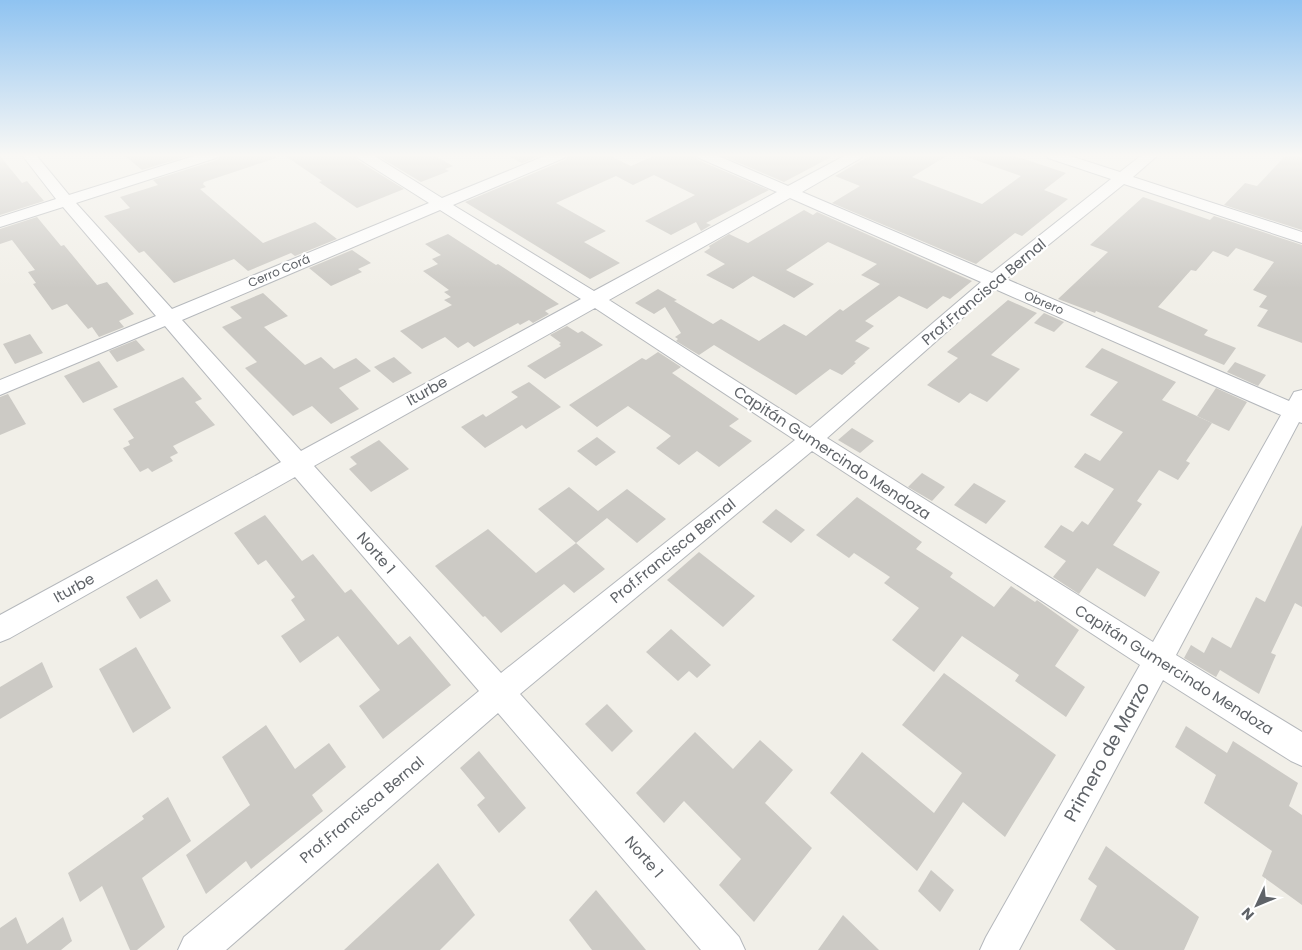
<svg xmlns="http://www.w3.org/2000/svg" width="1302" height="950" viewBox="0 0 1302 950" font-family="Poppins,sans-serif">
<rect width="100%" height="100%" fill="#f1efe8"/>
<!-- building -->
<g fill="#cccac5">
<polygon points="124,155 191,155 142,170"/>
<polygon points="220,155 276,155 276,158 204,182 203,184 206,187 200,189 263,243 315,222 337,239 295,256 291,253 248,271 234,259 174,283 144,251 139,253 104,216 130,208 120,197 158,185 153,180 217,160"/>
<polygon points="284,155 354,155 357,160 404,189 357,208 319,182 322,181"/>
<polygon points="376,155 434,155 453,166 445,169 449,171 421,182"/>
<polygon points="506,155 542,155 522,163"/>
<polygon points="568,155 608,155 631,166 656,155 695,155 698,160 769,190 706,223 711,225 701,231 696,222 671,235 645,221 695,195 654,175 633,185 616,176 556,203 606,231 584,242 620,263 590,279 465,202 565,160"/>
<polygon points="720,155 835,155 784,182"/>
<polygon points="871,155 948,155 912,177 982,204 1021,176 967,157 968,155 1012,155 1066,173 1044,190 1068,199 1022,236 1015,233 976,264 832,203 860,186 835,176"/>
<polygon points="1286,155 1302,157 1302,230 1224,205 1245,183 1257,186"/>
<polygon points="0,156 22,183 27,181 44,201 0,215"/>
<polygon points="1143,197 1210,220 1214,216 1302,245 1302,343 1257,326 1268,310 1259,307 1267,296 1253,290 1274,262 1236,248 1228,257 1213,251 1196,271 1191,270 1158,307 1208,330 1204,335 1236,348 1224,365 1096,311 1095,313 1058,299 1108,252 1090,245"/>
<polygon points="804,210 813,215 817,212 972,281 950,299 943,296 927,309 899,296 865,321 874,326 855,341 870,348 854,362 856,363 842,375 830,369 796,395 714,345 699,355 676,341 678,339 675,337 681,333 665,307 654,314 635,303 658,289 677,300 674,301 713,324 721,319 759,341 784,324 806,336 840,309 843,311 880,284 861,275 877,264 828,242 786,270 814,284 794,298 753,276 733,289 706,275 725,264 704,252 710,248 709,246 729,234 748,243"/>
<polygon points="37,217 61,246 64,245 97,285 107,282 134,314 119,321 124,327 99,337 92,327 88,329 67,304 52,310 33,284 36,283 28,272 35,270 12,240 0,244 0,229"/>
<polygon points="448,234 496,265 498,264 559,304 545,311 549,314 533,323 529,320 520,325 518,323 474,347 468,342 458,348 445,337 422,349 400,331 452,305 444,300 451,297 444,292 449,290 423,271 438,264 432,259 441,255 425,244"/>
<polygon points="352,250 371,263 358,269 362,272 331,286 309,268"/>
<polygon points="263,293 288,316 264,327 305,365 321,357 334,369 356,358 371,371 339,388 359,409 331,424 312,406 293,416 245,368 257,362 222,327 242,318 230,307"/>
<polygon points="1008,300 1037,313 991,355 1020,369 987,402 970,393 959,403 927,385 958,358 947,352"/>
<polygon points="1044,313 1064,322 1054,332 1034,323"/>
<polygon points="567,326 578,333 582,331 603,345 545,379 527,366 561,346 559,344 561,343 550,335"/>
<polygon points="30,334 43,353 15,364 3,344"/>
<polygon points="136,340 145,350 117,362 109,351"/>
<polygon points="1102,348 1176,382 1162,400 1212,423 1186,461 1190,463 1178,480 1159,470 1137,501 1142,504 1113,545 1160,572 1145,597 1097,568 1079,594 1053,577 1066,561 1044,547 1061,525 1073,532 1082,521 1088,525 1114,489 1074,467 1085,453 1100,461 1123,432 1090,415 1118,382 1085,367"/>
<polygon points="658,352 681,367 672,373 739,419 729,426 752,441 719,467 697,451 679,465 656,448 671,436 628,406 597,427 569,405 642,358 646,360"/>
<polygon points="394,357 412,373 393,383 374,367"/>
<polygon points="99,361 118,387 83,403 64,376"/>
<polygon points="1235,362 1266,375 1258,386 1227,372"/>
<polygon points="183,377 202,399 195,402 215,425 173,446 178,453 170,457 173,461 152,472 148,468 140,472 123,448 130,445 128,441 134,438 113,409"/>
<polygon points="529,382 561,407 526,429 522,425 485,448 461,427 483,414 486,417 518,397 511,392"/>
<polygon points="1216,388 1247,402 1229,431 1197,416"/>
<polygon points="8,394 26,424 0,435 0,397"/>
<polygon points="852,428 874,441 860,453 838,440"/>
<polygon points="597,437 616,452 596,466 577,451"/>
<polygon points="379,440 409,469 371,492 349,469 357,464 350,457"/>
<polygon points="922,473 945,487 932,501 908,487"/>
<polygon points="974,483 1006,501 986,524 954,505"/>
<polygon points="569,487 598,511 627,489 666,519 637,543 607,518 576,543 538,509"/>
<polygon points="857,497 922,542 916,549 953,573 950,577 994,607 1011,586 1035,602 1037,600 1079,630 1055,666 1085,687 1066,717 1015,681 1019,675 962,636 934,672 892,640 919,608 884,583 890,577 854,553 849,558 816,535"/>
<polygon points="776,509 805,530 791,543 762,522"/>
<polygon points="265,515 302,561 313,554 345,593 351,589 398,645 410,636 451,685 383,739 359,706 380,690 338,636 300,663 281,636 305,620 291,600 295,597 266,560 258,565 234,533"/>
<polygon points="1302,525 1302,607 1295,603 1271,653 1276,655 1259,694 1220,670 1216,677 1184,658 1191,645 1204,653 1212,637 1231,648 1256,597 1265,602"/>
<polygon points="488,529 536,573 576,543 605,569 574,593 564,584 501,633 485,616 483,617 435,566"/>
<polygon points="699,552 755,596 723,627 667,580"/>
<polygon points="157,579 171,601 140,619 126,597"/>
<polygon points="671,629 711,665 697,678 689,671 678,681 646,652"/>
<polygon points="136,647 171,708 133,733 99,669"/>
<polygon points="42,662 53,687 0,719 0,687"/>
<polygon points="944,673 1056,755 1005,837 963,802 917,871 830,793 862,752 934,813 962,773 902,725"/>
<polygon points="607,704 633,731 612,752 585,724"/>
<polygon points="266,725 295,769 329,743 346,767 312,795 323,811 251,869 246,861 206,894 186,855 250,805 222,757"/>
<polygon points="1186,726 1227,753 1233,741 1298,783 1289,806 1302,815 1302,905 1262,876 1272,851 1204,803 1216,775 1175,747"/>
<polygon points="695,732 733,769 760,740 793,770 765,803 812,848 754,922 719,885 741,859 684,801 664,823 636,793"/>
<polygon points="479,751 526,808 499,833 477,805 485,798 460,768"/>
<polygon points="168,797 191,841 142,878 165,927 137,950 130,950 102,886 80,902 68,873 144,819 142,816"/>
<polygon points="1106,846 1199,917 1184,950 1116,950 1080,920 1097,886 1088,879"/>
<polygon points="438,863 475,915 440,950 344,950"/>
<polygon points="931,870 954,890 940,912 918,891"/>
<polygon points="596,890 646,950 592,950 569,920"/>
<polygon points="843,915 879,950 818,950"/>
<polygon points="16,917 27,944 63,917 72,941 61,950 0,950 0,928"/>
</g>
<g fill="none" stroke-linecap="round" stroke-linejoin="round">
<!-- street casing -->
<g stroke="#b5b8bc" stroke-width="2">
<path id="street" d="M 22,155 L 36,155 L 69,195 L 197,155 L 218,155 L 216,158 L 76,203 L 172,309 L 429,203 L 358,158 L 356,155 L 373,155 L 442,198 L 547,155 L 566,155 L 564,158 L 453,205 L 594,291 L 777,192 L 699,158 L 697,155 L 716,155 L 788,186 L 846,155 L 863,155 L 861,158 L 802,192 L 992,273 L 1111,179 L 1048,158 L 1046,155 L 1067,155 L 1120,172 L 1142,155 L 1158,155 L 1133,177 L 1302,232 L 1302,243 L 1124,184 L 1006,279 L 1289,401 L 1294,392 L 1302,390 L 1302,423 L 1299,422 L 1176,655 L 1302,732 L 1302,766 L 1291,761 L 1163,680 L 1019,950 L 980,950 L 986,937 L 1140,665 L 812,451 L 520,694 L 739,937 L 745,950 L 701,950 L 498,713 L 226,950 L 178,950 L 184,937 L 479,691 L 295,477 L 10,638 L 0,642 L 0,615 L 281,462 L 165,326 L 0,395 L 0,380 L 156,316 L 63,207 L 0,227 L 0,217 L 56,199 ZM 790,198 L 981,282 L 810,428 L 609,300 ZM 440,210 L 581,299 L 301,451 L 182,320 ZM 995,289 L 1281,415 L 1153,642 L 827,438 ZM 595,308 L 795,440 L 501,673 L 314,466 Z"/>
</g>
<!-- street -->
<use href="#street" fill="#fff" fill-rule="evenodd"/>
</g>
<!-- sky -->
<linearGradient id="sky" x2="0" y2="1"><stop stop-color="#8fc3f1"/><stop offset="0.54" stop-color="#f9f8f5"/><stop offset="1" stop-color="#f9f8f5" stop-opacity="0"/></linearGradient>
<rect width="1302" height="288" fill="url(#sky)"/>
<g text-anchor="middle" stroke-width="4.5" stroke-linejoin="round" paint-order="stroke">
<!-- far-street labels -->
<g font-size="12" fill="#5f6368" stroke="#fff">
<text transform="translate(279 271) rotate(-23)" y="4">Cerro Corá</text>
<text transform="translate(1044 303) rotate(23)" y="4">Obrero</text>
</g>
<!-- street labels -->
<g font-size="15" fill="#5f6368" stroke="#fff">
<text transform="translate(984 292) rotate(-40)" y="5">Prof.Francisca Bernal</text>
<text transform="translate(427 391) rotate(-29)" y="5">Iturbe</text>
<text transform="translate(832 453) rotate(33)" y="5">Capitán Gumercindo Mendoza</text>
<text transform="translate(673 551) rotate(-39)" y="5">Prof.Francisca Bernal</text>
<text transform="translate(376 553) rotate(49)" y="5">Norte 1</text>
<text transform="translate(74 588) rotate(-29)" y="5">Iturbe</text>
<text transform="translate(1174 670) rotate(32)" y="5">Capitán Gumercindo Mendoza</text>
<text transform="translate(362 810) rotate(-40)" y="5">Prof.Francisca Bernal</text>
<text transform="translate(644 857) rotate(49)" y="5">Norte 1</text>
</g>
<!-- near-street labels -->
<g font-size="18" fill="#5f6368" stroke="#fff">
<text transform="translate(1107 752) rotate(-61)" y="6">Primero de Marzo</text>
</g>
</g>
<!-- north arrow -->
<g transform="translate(1257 905) rotate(226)" stroke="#ffffff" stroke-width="4" paint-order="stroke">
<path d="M0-4L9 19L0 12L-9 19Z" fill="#5f6368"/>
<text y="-8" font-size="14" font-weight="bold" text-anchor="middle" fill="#5f6368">N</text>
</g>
</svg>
